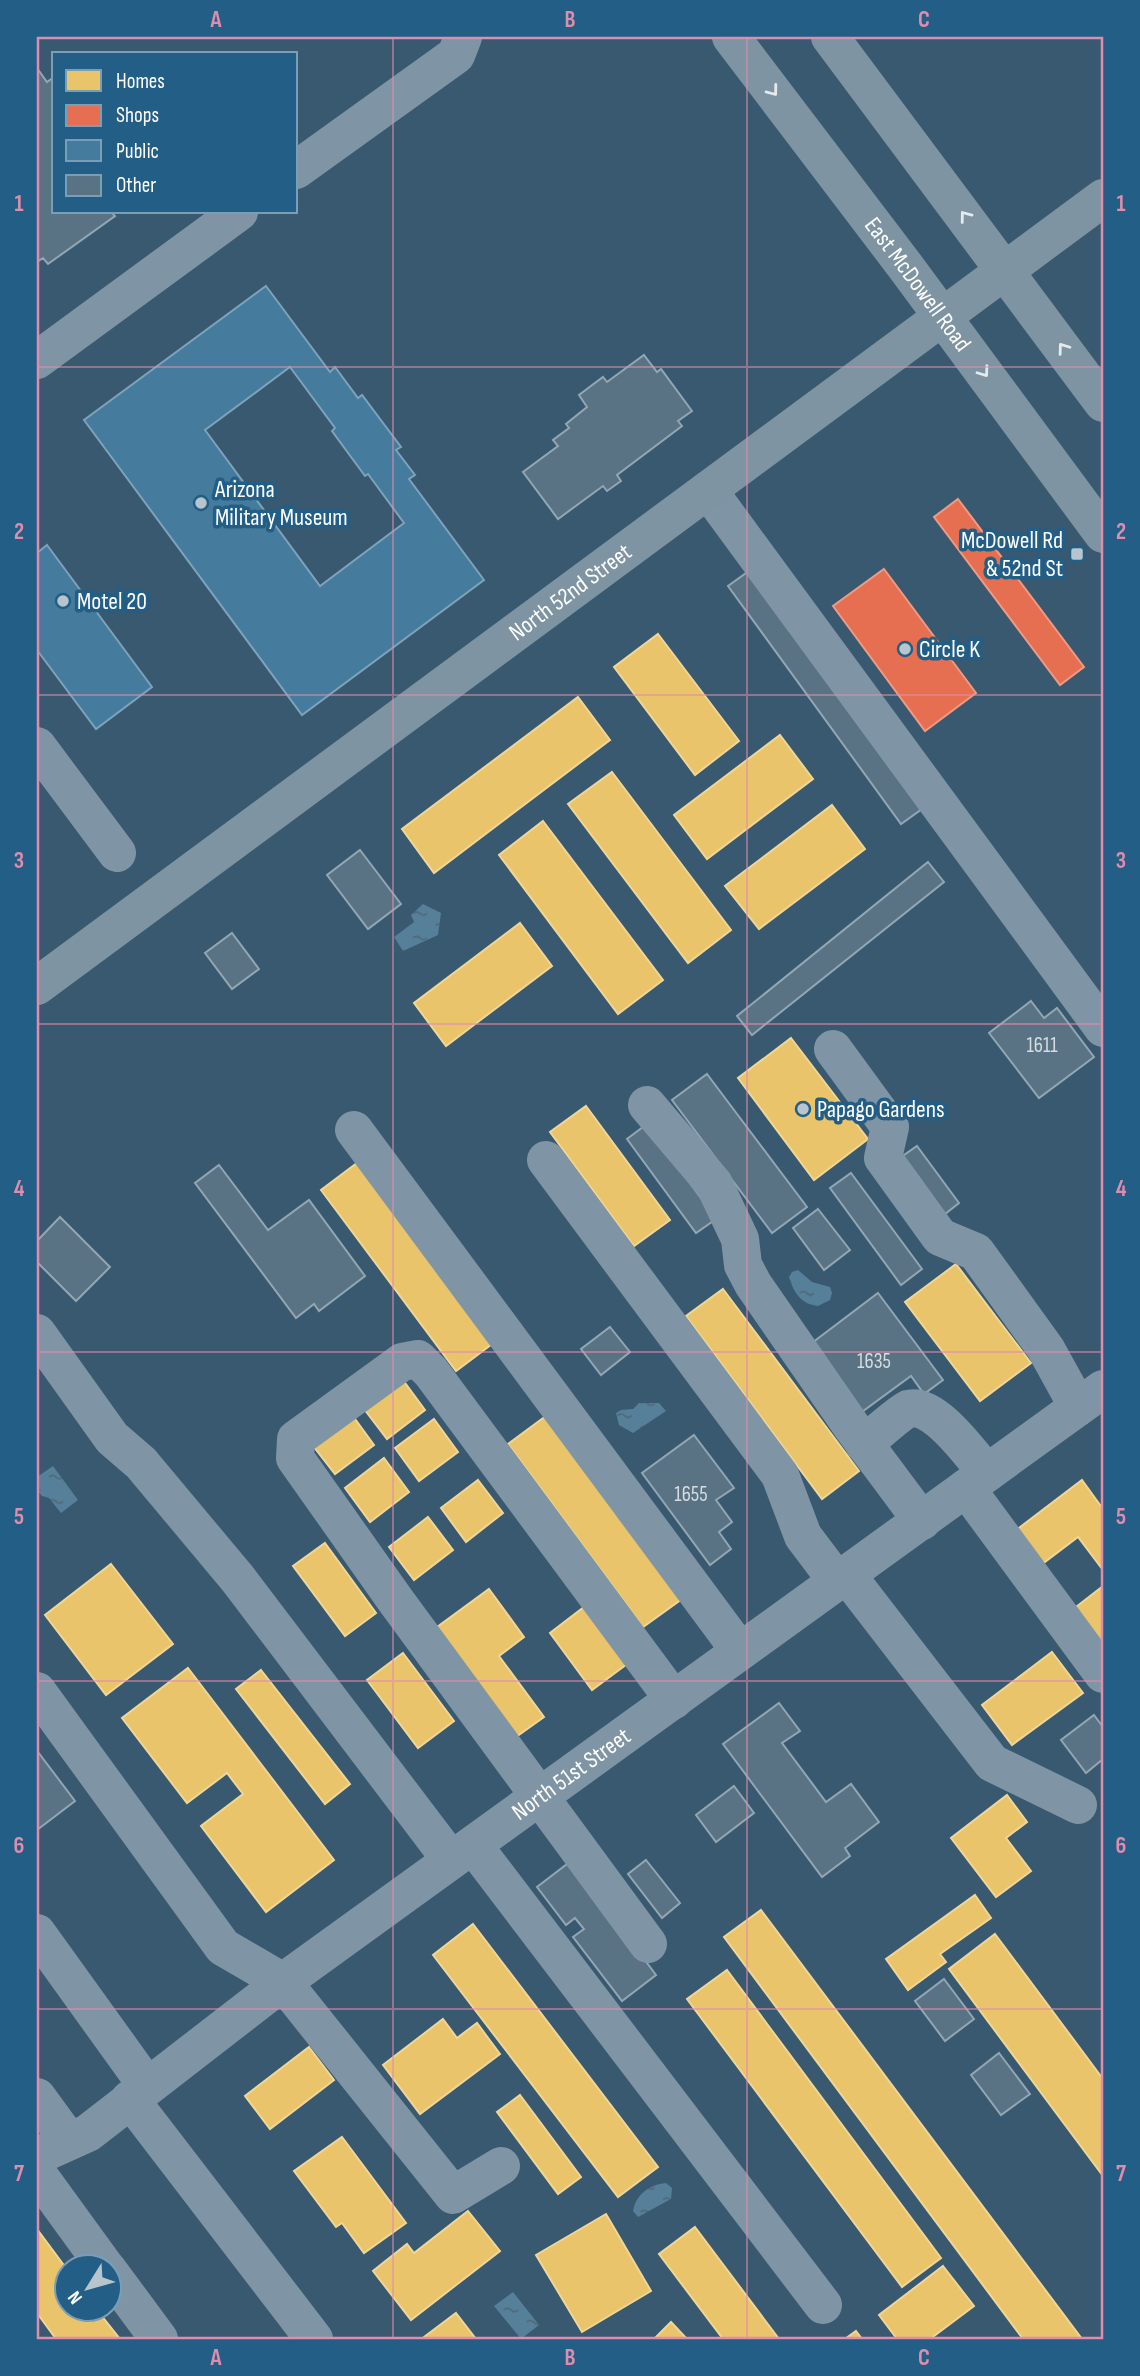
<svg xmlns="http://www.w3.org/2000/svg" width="1140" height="2376" viewBox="0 0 1140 2376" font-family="'Sofia Sans Condensed',sans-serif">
<defs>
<pattern id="water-ripples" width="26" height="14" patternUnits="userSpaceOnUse" patternTransform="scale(1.75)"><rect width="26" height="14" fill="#567f9a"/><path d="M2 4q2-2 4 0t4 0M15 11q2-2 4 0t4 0" fill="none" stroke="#526877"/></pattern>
</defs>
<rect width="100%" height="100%" fill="#38596f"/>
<!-- water -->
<g fill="url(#water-ripples)">
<polygon points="423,904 441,913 438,935 403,951 394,937 414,922 411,915"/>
<path d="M 798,1270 L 812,1282 L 830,1287 L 832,1293 L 830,1300 L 818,1306 C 801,1304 794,1293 789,1277 L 792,1272 Z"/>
<polygon points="639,1403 659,1403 666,1411 633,1433 619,1425 616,1413 621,1410 633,1409"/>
<polygon points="53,1466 78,1500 61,1513 49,1498 42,1496 37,1490 37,1477"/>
<path d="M 666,2183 L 672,2188 L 671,2199 L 638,2217 L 633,2211 C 636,2194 649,2185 666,2183 Z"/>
<polygon points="513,2292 539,2325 521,2339 494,2306"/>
</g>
<!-- homes -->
<g fill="#e9c46a" stroke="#f0d697" stroke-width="2">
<polygon points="658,634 739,741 695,775 614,667"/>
<polygon points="578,697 610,740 434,873 402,829"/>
<polygon points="780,735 813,779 707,859 674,815"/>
<polygon points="612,772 731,930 688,963 568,804"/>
<polygon points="832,805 865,849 759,929 725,886"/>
<polygon points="543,821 663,980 618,1014 499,855"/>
<polygon points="520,923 552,966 446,1046 414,1003"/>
<polygon points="791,1038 868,1139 814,1180 738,1078"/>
<polygon points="586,1106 670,1220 634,1246 550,1132"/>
<polygon points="357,1163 492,1344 456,1371 321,1190"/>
<polygon points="956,1264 1031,1363 980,1401 905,1302"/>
<polygon points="723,1289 859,1471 822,1499 686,1316"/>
<polygon points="400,1376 425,1410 387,1439 361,1405"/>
<polygon points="350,1412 374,1445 335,1474 310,1442"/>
<polygon points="546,1416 682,1599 643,1627 508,1444"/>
<polygon points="434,1419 458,1452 419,1481 395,1448"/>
<polygon points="384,1458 409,1492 370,1522 345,1488"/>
<polygon points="478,1480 503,1513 466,1542 441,1508"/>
<polygon points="1082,1480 1103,1509 1103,1570 1078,1537 1033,1571 1007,1537"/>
<polygon points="428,1517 453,1550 414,1580 389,1547"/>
<polygon points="325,1543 376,1613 345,1636 293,1566"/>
<polygon points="111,1564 173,1644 106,1695 45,1615"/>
<polygon points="1103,1586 1103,1642 1067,1614"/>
<polygon points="489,1589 524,1637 499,1656 544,1717 513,1739 433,1630"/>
<polygon points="584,1607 627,1664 592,1690 550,1633"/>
<polygon points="1052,1652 1083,1693 1012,1745 982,1705"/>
<polygon points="403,1653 454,1721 418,1748 367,1680"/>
<polygon points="188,1668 334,1860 266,1912 201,1826 243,1794 227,1773 187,1803 122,1718"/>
<polygon points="261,1670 350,1784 325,1804 236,1689"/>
<polygon points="1007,1795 1027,1822 1006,1838 1031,1871 996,1897 951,1838"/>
<polygon points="975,1895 991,1918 940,1954 946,1962 908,1990 886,1959"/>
<polygon points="761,1910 1082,2339 1023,2339 724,1937"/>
<polygon points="473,1924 658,2167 618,2197 433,1955"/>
<polygon points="995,1934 1103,2079 1103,2176 949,1969"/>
<polygon points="727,1970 941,2258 902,2287 687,1999"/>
<polygon points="443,2019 457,2038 477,2023 500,2054 420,2114 383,2065"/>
<polygon points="309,2047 334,2080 270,2129 245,2096"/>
<polygon points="520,2095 581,2177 558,2194 497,2112"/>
<polygon points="342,2137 406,2223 364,2253 342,2223 336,2227 294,2171"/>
<polygon points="468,2211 500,2251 411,2320 373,2271 407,2244 414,2253"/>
<polygon points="606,2214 651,2291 582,2332 536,2255"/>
<polygon points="695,2227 779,2339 723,2339 659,2254"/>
<polygon points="37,2229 66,2268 66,2310 97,2310 120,2339 56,2339 37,2313"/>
<polygon points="943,2266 974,2306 930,2339 897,2339 879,2315"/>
<polygon points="456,2313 476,2339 425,2339 424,2337"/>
<polygon points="671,2322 687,2339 654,2339"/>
<polygon points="856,2331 862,2339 845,2339"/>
</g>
<!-- shops -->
<g fill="#e76f51" stroke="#ee9a85" stroke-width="2">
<polygon points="958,499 1084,667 1060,685 934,517"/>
<polygon points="1076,548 1083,557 1078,561 1071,551"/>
<polygon points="884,569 976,693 925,731 833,606"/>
</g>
<!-- public -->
<g fill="#457b9d" stroke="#7da3ba" stroke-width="2" fill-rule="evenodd">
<path d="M 266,286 L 330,372 L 335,367 L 358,398 L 362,395 L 401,447 L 396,450 L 415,475 L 409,479 L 484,580 L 302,715 L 84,420 ZM 290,367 L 335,428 L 332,431 L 365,476 L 368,474 L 404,523 L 320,586 L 205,430 Z"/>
<polygon points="47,545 152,687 96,729 37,650 37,553"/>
</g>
<!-- building -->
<g fill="#5a7384" stroke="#92a6b3" stroke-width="2">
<polygon points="37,68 47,82 54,77 54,212 111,212 115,216 48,264 43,258 37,262"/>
<polygon points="644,355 657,372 661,369 692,411 678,421 682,426 617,475 621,481 607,491 603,486 558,519 523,472 558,446 553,440 569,428 566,424 587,407 579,395 603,377 607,382"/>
<polygon points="749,571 922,809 901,824 728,586"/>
<polygon points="360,850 401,904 368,929 327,875"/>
<polygon points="928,862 944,882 752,1035 737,1016"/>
<polygon points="232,933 259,969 232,989 205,953"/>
<polygon points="1031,1001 1044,1018 1057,1008 1094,1057 1039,1098 989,1033"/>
<polygon points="707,1074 807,1207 772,1233 672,1100"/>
<polygon points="647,1124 716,1219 696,1233 627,1139"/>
<polygon points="917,1146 959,1203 940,1218 897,1160"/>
<polygon points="219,1165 268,1230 309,1200 365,1276 319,1311 314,1304 296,1318 195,1183"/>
<polygon points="851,1173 922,1269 901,1285 830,1188"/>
<polygon points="818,1209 850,1250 824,1270 793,1228"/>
<polygon points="60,1217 110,1267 76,1301 37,1262 37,1241"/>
<polygon points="878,1293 943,1380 924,1394 911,1376 859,1414 808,1346"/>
<polygon points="610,1327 630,1352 601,1375 581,1349"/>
<polygon points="694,1435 734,1488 716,1500 732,1522 719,1532 731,1549 710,1565 642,1473"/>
<polygon points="779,1703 800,1731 782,1743 826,1802 851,1784 879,1822 845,1848 850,1856 822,1877 723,1744"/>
<polygon points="1094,1715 1103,1727 1103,1759 1086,1773 1061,1740"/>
<polygon points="38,1752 75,1801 37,1830 37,1753"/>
<polygon points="734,1786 754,1813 716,1842 696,1815"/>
<polygon points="646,1860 680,1903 662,1918 628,1874"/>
<polygon points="571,1861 656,1975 622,2001 573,1937 584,1929 575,1918 566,1925 537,1887"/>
<polygon points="944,1979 974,2019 945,2041 915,2001"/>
<polygon points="999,2053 1030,2094 1001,2115 971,2075"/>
</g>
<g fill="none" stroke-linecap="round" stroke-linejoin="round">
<!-- minor -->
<g stroke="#7f95a5" stroke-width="38">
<polyline points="296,170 456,55 463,37"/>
<polyline points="37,360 239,212"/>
<polyline points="708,490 1103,1028"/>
<polyline points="37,746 117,853"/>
<polyline points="833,1049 890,1127 883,1158 940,1237 976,1252 1046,1349 1078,1407"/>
<polyline points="647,1105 714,1184 740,1239 743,1265 753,1284 852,1427 922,1521"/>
<polyline points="354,1130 740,1651"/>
<polyline points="546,1160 780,1475 803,1536 837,1581"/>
<polyline points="37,1333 112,1438 141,1463 238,1579 451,1860"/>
<path d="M 864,1444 C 874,1436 899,1413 908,1409 C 934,1401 972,1456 987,1473"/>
<polyline points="966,1488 1103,1674"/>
<polyline points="847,1575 992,1763 1078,1805"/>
<polyline points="37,1691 223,1947 283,1982 453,2195 501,2166"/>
<polyline points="473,1845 823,2305"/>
<polyline points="37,1933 147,2086"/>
<polyline points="648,1944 396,1601 295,1458 296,1439 402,1362 418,1359 431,1372 674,1700"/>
<polyline points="37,2097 69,2141"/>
<polyline points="130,2099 314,2339"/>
<path id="s1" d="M 37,2156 L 88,2133 L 283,1982 L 1103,1389"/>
<polyline points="37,2173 106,2268"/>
<polyline points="108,2270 159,2339"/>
</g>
<!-- major -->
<g stroke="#7e94a2" stroke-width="38">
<path id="s2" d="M 731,37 L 905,266 L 1103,534"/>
<polyline points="830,37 1103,403"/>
<path id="s3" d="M 37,986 L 1103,198"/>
</g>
</g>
<!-- one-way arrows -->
<defs><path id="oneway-chevron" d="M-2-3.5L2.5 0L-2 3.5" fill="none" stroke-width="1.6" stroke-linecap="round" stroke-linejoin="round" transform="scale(1.75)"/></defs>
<g stroke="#e5eaec">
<use href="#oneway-chevron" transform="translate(773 91) rotate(53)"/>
<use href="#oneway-chevron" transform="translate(965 216) rotate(-127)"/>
<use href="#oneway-chevron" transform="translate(1063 348) rotate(-126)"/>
<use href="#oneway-chevron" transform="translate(984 372) rotate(54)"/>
</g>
<!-- grid -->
<path fill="none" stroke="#e08cad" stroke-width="2" stroke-opacity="0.55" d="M 393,37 L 393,2339M 747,37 L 747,2339M 37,367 L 1103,367M 37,695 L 1103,695M 37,1024 L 1103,1024M 37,1352 L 1103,1352M 37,1681 L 1103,1681M 37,2009 L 1103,2009"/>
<!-- markers -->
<g fill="#b9c5cd" stroke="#225e85" stroke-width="2.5">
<circle cx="201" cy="503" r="7"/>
<rect x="1070" y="547" width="14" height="14" rx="3.5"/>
<circle cx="63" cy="601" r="7"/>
<circle cx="905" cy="649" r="7"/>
<circle cx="803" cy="1109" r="7"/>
</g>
<g text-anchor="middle" stroke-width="7" stroke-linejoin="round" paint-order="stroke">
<!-- number labels -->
<g font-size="21" fill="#d6dce0">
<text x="1042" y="1052">1611</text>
<text x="874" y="1368">1635</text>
<text x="691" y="1501">1655</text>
</g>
<!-- street labels -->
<g font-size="24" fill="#fff" stroke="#225e85">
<text dy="8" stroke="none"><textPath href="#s2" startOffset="310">East McDowell Road</textPath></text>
<text dy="8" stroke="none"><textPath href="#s3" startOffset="663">North 52nd Street</textPath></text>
<text dy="8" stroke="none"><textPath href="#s1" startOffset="658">North 51st Street</textPath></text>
</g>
<!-- poi labels -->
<g font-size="24" fill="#fff" stroke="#225e85" text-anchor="start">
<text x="215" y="497">Arizona<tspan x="215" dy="28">Military Museum</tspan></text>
<text x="1063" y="548" text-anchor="end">McDowell Rd<tspan x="1063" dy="28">&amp; 52nd St</tspan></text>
<text x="77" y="609">Motel 20</text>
<text x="919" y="657">Circle K</text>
<text x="817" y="1117">Papago Gardens</text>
</g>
</g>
<!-- border -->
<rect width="1140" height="2376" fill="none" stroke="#225e85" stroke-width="77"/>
<!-- legend -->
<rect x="52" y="52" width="245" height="161" fill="#225e85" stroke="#7a9eb6" stroke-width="2"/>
<rect x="66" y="70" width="35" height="21" fill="#e9c46a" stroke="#7a9eb6" stroke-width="2"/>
<text x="116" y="88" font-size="21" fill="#ffffff">Homes</text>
<rect x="66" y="105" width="35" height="21" fill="#e76f51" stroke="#7a9eb6" stroke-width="2"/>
<text x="116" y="122" font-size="21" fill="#ffffff">Shops</text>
<rect x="66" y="140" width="35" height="21" fill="#457b9d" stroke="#7a9eb6" stroke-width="2"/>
<text x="116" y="158" font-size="21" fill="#ffffff">Public</text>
<rect x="66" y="175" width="35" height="21" fill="#5a7384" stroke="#7a9eb6" stroke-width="2"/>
<text x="116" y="192" font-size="21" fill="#ffffff">Other</text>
<!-- north arrow -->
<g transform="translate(88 2288) rotate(233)"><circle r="33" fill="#225e85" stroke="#7a9eb6" stroke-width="2"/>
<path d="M0-5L12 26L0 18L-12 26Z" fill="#b9c5cd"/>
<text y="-10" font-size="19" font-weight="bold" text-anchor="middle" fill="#ffffff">N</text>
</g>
<rect x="38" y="38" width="1064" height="2300" fill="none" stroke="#e08cad" stroke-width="2.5"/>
<g font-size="23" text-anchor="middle" font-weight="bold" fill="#e08cad">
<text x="216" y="27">A</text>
<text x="570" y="27">B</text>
<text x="924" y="27">C</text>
<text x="19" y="211">1</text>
<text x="1121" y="211">1</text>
<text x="19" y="539">2</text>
<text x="1121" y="539">2</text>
<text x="19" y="868">3</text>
<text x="1121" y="868">3</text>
<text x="19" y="1196">4</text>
<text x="1121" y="1196">4</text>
<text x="19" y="1524">5</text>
<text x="1121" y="1524">5</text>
<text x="19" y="1853">6</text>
<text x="1121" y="1853">6</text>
<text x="19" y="2181">7</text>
<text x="1121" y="2181">7</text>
<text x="216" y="2365">A</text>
<text x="570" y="2365">B</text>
<text x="924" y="2365">C</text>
</g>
</svg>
